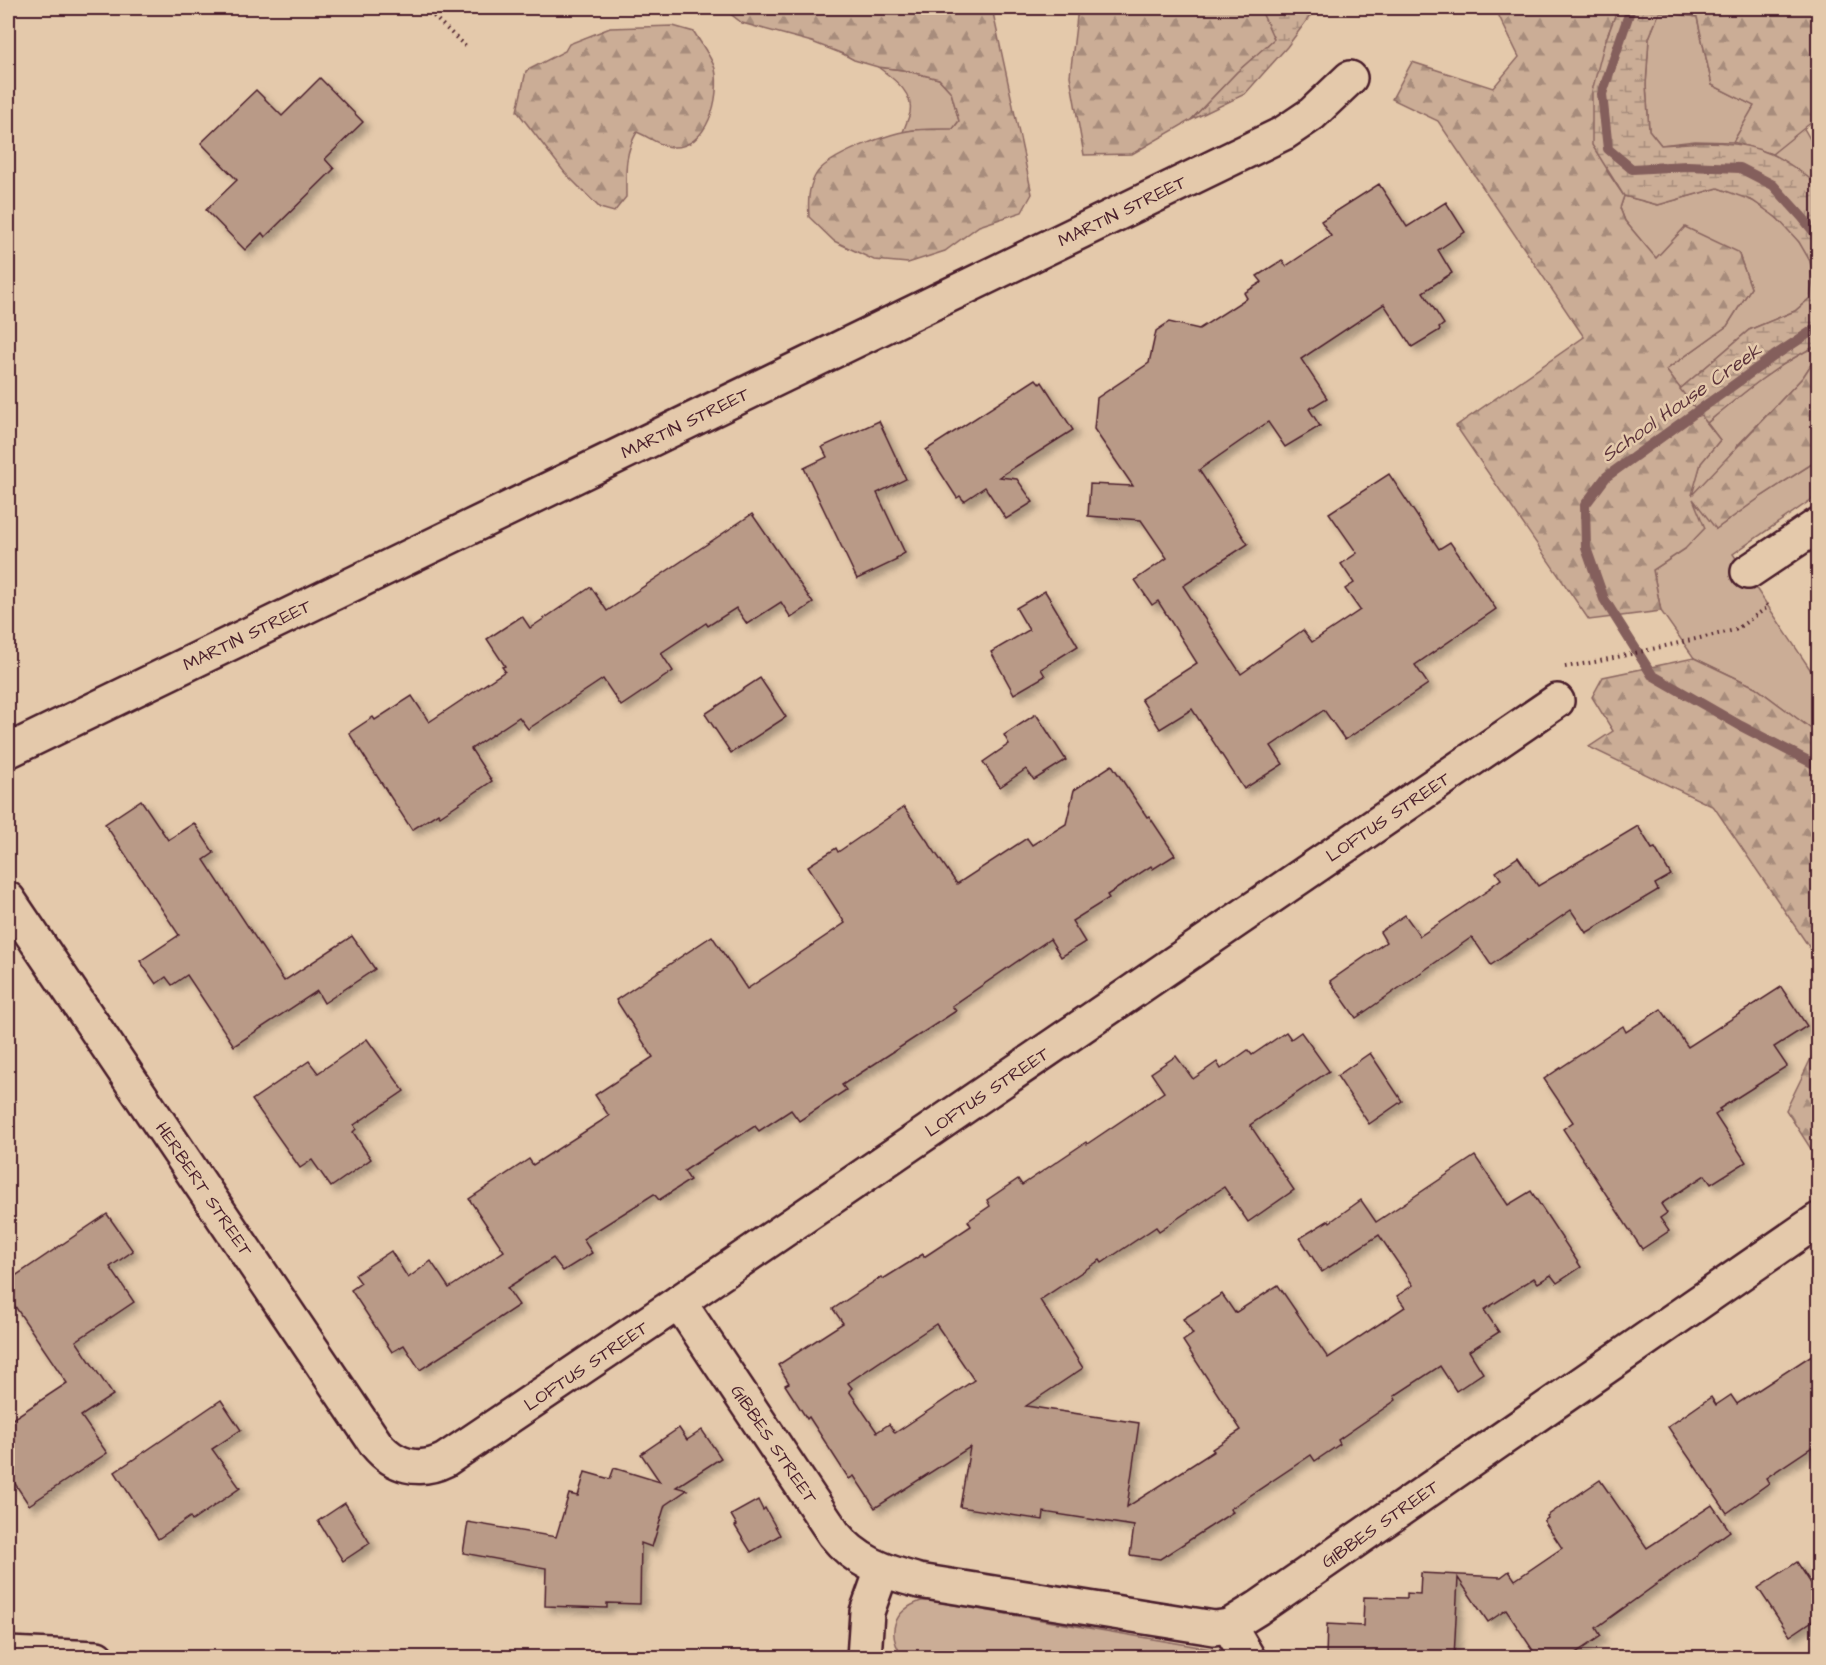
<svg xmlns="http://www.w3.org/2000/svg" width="1826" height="1665" viewBox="0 0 1826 1665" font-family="'Architects Daughter',sans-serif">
<defs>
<pattern id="forest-firs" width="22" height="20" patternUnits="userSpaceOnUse" patternTransform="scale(1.5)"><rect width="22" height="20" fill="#cbad96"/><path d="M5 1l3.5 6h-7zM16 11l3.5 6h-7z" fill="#a78c7b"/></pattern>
<pattern id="wetland-marsh" width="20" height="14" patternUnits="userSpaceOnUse" patternTransform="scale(1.5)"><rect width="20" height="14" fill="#cbad96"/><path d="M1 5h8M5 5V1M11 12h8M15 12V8" fill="none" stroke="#a78c7b"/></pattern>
<filter id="shadow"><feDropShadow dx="5.5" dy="5.5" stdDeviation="3" flood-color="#0004"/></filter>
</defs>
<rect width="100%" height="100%" fill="#e4c9ab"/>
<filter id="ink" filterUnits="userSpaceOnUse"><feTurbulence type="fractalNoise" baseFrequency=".0167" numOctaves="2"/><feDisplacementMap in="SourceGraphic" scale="12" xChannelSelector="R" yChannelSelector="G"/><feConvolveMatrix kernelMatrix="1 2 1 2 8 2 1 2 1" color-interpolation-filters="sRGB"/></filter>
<g filter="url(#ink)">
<!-- grass -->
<g fill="#cbad96" stroke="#8a6660" stroke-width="1.5">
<polygon points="1660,11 1697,17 1712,85 1755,106 1733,142 1695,141 1661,145 1649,130 1646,85 1649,38"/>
<path d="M 878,67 L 903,70 L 939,79 L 951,92 L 959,121 L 953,129 L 914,130 L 903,132 C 905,126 908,120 910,113 C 914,92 892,78 878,67 Z"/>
<polygon points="1802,125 1818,153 1818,185 1772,154"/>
<path d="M 1718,188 C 1729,192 1743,195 1753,201 C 1773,212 1802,239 1810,261 C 1815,273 1812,285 1811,297 L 1795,311 L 1749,330 L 1680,389 L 1666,370 L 1727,326 L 1751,288 L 1738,252 L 1656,259 L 1625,221 L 1620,208 L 1624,196 L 1658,205 Z"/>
<path d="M 1818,345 L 1818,354 L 1803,377 L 1738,445 L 1716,529 L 1762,496 L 1818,460 L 1818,495 L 1733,554 L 1818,681 L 1818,734 L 1755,687 L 1694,658 L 1661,611 L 1653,570 L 1685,549 L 1691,496 L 1701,463 L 1720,440 L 1707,423 C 1743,393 1776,365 1818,345 Z"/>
<path d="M 921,1601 L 931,1601 L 1211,1649 L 1220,1652 L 1228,1657 L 903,1657 C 886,1633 893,1611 921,1601 Z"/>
</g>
<!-- forest -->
<g fill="url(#forest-firs)" stroke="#8a6660" stroke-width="1.5">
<path d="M 723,8 L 992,8 L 1032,194 L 1022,212 L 979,226 L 945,251 L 908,263 L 874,260 L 834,241 L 809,217 C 808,203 808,189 815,176 C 825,156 893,131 915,130 C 928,129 941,129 953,129 L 959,121 L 951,92 L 939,79 L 903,70 L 878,67 L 854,60 L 843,54 L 812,42 L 742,23 Z"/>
<polygon points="1078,8 1260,8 1275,39 1237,72 1191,120 1132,154 1084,155 1070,76"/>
<polygon points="1495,8 1618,8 1604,45 1607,171 1624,196 1620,208 1625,221 1656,258 1685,227 1738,252 1751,288 1727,326 1666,370 1720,440 1701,463 1692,495 1803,377 1818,354 1818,460 1762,496 1716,529 1693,499 1705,528 1685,549 1653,570 1661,611 1589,620 1456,426 1584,337 1438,121 1392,99 1412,62 1493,88 1519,57"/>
<polygon points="1631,8 1818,8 1818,117 1772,154 1733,142 1754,106 1712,85 1697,17"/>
<path d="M 673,26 L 694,32 C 700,42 712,58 715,69 C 721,96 708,150 671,147 C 660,146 647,136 637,132 C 624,154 626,172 626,197 L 614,212 L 600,208 L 565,173 L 517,111 L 526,71 L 565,51 L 569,44 L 610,28 Z"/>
<polygon points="1694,658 1755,687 1818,734 1818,960 1714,807 1589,747 1613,731 1592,697 1603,677"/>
<polygon points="1818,1044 1818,1160 1786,1110"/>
</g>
<!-- wetland -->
<g fill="url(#wetland-marsh)" stroke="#8a6660" stroke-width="1.5">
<polygon points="1260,8 1316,8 1287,47 1245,94 1191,120 1237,72 1274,39"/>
<path d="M 1618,8 L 1660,11 L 1649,38 L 1646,85 L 1649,130 L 1661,145 C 1700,142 1734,138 1771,154 C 1788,162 1804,174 1818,185 L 1818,345 C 1776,365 1743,393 1707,423 L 1680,389 L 1749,330 L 1795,311 L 1810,298 L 1813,279 L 1810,261 L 1799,242 L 1777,218 L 1753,201 L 1718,188 L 1658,205 L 1624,196 L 1592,145 L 1592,91 L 1604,45 Z"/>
</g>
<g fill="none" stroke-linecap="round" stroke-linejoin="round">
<!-- stream -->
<g stroke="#845e5b" stroke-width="10">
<polyline points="1631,8 1602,94 1608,149 1632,169 1687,166 1740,168 1773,185 1802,217 1818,237"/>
<polyline points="1818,327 1774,356 1606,477 1585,505 1586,548 1604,599 1652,675 1741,726 1818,766"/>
</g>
</g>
<!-- building -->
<g fill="#b99a87" stroke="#4a1f2b" stroke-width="1.5" fill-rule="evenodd" filter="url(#shadow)">
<polygon points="320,78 363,122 325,159 334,169 265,237 262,233 245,250 206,210 237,180 201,143 256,90 282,116"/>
<polygon points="1379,184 1407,227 1446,202 1465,232 1438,250 1452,273 1423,292 1444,324 1439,328 1440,330 1412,347 1384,304 1301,359 1327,398 1309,409 1320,426 1285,447 1268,422 1199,470 1248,544 1183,586 1241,674 1303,630 1312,642 1360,610 1345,589 1354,583 1341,564 1357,553 1329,513 1389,474 1439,549 1450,542 1496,609 1415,665 1428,684 1345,740 1324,710 1271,746 1283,764 1244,789 1192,709 1160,729 1141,699 1197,663 1158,601 1152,605 1135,580 1167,558 1141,520 1088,516 1090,484 1133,486 1094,429 1097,398 1149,363 1156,331 1169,322 1199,329 1247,298 1244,293 1262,282 1257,276 1282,260 1286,266 1331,236 1321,221"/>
<polygon points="1036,379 1040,384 1042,382 1073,430 999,477 1017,479 1033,502 1006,519 985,487 964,501 960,496 957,498 926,450"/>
<polygon points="879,421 906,479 877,493 905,553 896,558 897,560 857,579 804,468 827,457 822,447"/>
<polygon points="752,514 813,603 791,618 781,602 747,624 736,608 708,626 706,623 661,653 673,671 621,706 603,679 528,729 519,717 471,749 492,781 440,816 438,813 412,830 349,733 373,717 375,720 412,696 429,722 505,671 502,667 505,666 487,639 522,616 530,628 591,587 607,611"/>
<polygon points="1045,591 1078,646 1041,669 1045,676 1014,694 991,652 1029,630 1016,608"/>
<polygon points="760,678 786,717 731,753 705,714"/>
<polygon points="1036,714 1066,760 1034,780 1026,769 1000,787 983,762 1009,744 1004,735"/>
<polygon points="1112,765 1147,817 1149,816 1175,855 1153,869 1151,866 1107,895 1109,898 1072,921 1085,942 1061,957 1050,939 952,1006 956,1011 842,1085 846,1090 799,1121 791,1110 759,1131 755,1126 738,1137 737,1136 684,1171 690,1180 659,1200 654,1194 583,1239 592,1253 563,1271 553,1258 507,1288 519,1305 420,1370 404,1345 392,1352 351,1290 361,1283 355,1275 391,1251 408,1278 431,1261 449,1288 504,1251 469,1199 529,1159 533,1165 609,1116 595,1095 653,1057 616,1000 712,936 747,989 845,923 808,866 836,848 838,852 904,807 957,884 1027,838 1032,845 1066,824 1074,790"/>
<polygon points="141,800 168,840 194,823 214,853 204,860 284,981 352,936 375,969 324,1003 317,991 234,1046 187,975 172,985 166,977 156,984 140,961 179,935 105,824"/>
<polygon points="1638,826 1652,849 1655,848 1671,875 1655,884 1658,890 1586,933 1571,910 1491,965 1472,937 1356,1018 1330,981 1386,942 1380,932 1405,915 1420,936 1490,889 1489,888 1501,879 1496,872 1518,857 1538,886"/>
<polygon points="1781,987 1807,1026 1774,1047 1787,1066 1719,1109 1721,1111 1715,1115 1746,1162 1711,1184 1705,1175 1661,1204 1667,1213 1660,1218 1669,1231 1642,1249 1563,1129 1573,1122 1544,1079 1623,1026 1626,1032 1661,1009 1688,1047"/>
<path d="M 1286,1032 L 1291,1039 L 1301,1032 L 1329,1071 L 1250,1125 L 1294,1190 L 1248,1222 L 1224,1187 L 1159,1231 L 1156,1227 L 1102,1263 L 1100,1260 L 1040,1300 L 1083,1368 L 1026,1406 L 1139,1423 L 1127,1507 L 1214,1451 L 1212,1449 L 1241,1430 L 1183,1341 L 1193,1334 L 1183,1319 L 1222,1294 L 1235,1313 L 1278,1285 L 1328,1358 L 1405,1307 L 1397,1296 L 1413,1285 L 1379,1235 L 1322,1272 L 1300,1238 L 1329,1220 L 1330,1222 L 1361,1200 L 1376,1222 L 1475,1156 L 1508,1205 L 1531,1191 L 1581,1267 L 1557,1283 L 1551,1275 L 1538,1283 L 1534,1278 L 1484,1310 L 1499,1332 L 1469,1351 L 1483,1373 L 1456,1391 L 1440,1366 L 1394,1396 L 1396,1400 L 1338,1440 L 1340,1444 L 1315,1461 L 1311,1455 L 1230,1509 L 1233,1512 L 1160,1559 L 1130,1555 L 1134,1526 L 1044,1512 L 1043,1520 L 960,1507 L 970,1447 L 875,1508 L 854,1476 L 849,1479 L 809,1417 L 807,1419 L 785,1385 L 789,1383 L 778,1365 L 843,1323 L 833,1309 L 881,1277 L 883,1279 L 923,1254 L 924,1257 L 971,1226 L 968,1221 L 990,1206 L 987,1200 L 1018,1179 L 1022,1185 L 1086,1142 L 1087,1144 L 1164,1092 L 1151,1073 L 1176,1056 L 1193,1079 L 1217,1062 L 1221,1069 L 1248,1050 L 1252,1055 ZM 936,1324 L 974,1380 L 895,1433 L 889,1424 L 877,1432 L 849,1391 L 852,1388 L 848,1383 Z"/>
<polygon points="367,1039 404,1091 354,1125 356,1129 353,1132 371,1159 331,1187 312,1160 300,1168 252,1100 309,1061 318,1073"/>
<polygon points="1370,1053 1402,1101 1369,1124 1337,1076"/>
<polygon points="107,1214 133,1251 110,1267 134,1302 76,1341 113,1395 81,1416 107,1453 29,1505 8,1473 8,1422 67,1383 8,1296 8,1281"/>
<polygon points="1818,1351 1818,1443 1766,1478 1769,1483 1727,1513 1668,1427 1711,1397 1716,1405 1731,1395 1737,1404"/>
<polygon points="221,1400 241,1430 212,1449 240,1488 192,1521 190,1517 158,1539 115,1472"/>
<polygon points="679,1428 687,1440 702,1430 721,1458 676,1487 687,1490 665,1505 652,1547 641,1543 640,1604 607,1603 607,1608 545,1606 546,1568 463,1553 468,1522 556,1537 569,1494 578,1496 585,1472 610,1479 614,1468 660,1482 641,1454"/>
<polygon points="1600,1480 1647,1548 1712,1505 1730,1531 1596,1628 1601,1636 1568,1658 1538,1658 1506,1610 1488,1622 1458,1578 1454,1658 1326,1657 1327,1624 1363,1626 1364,1597 1407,1598 1407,1593 1420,1594 1421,1573 1501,1577 1509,1571 1515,1580 1562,1548 1544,1521 1548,1518 1547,1516"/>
<polygon points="758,1500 763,1510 765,1508 780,1535 751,1552 735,1526 737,1525 731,1515"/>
<polygon points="345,1503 370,1543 343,1561 318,1521"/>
<polygon points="1797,1562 1818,1594 1818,1617 1790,1636 1758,1588"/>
</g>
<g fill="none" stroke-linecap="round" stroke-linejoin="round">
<!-- minor casing -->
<g stroke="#4a1f2b" stroke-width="38">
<g id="minor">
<polyline points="1748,572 1818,525"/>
<polyline points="8,751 1284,133 1312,114 1350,78"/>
<path d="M 8,899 L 376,1444 C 394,1466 419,1473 445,1460 L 679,1302 L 1557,701"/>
<path d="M 679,1302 L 834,1534 C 856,1562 885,1572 919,1581 L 1214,1628 L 1229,1626 L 1258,1608 L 1818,1220"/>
<polyline points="1229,1626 1248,1658"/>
<polyline points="864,1658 867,1612 882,1570"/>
</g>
</g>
<!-- primary casing -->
<g stroke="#4a1f2b" stroke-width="38">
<polyline id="primary" points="8,1654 97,1658"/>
</g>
<!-- path -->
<g stroke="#4a1f2b" stroke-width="4" stroke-dasharray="1.5 4.5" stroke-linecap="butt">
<polyline points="425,8 466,47"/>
<polyline points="1565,667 1600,661 1735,630 1768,607 1765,601"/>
</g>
<!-- minor -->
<use href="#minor" stroke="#e4c9ab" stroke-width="33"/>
<!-- primary -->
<use href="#primary" stroke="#e4c9ab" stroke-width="33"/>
</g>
</g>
<g text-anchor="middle" stroke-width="5" stroke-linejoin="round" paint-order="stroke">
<!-- street labels -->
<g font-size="18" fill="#4a1f2b" stroke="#e4c9ab">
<text transform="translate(1122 211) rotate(-26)" y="6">MARTIN STREET</text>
<text transform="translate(685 423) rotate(-26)" y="6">MARTIN STREET</text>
<text transform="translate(247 635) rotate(-26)" y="6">MARTIN STREET</text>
<text transform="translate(1388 817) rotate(-34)" y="6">LOFTUS STREET</text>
<text transform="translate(987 1092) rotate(-34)" y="6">LOFTUS STREET</text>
<text transform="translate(204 1189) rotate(56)" y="6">HERBERT STREET</text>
<text transform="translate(586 1366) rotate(-34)" y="6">LOFTUS STREET</text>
<text transform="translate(774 1444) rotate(56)" y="6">GIBBES STREET</text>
<text transform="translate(1380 1524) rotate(-35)" y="6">GIBBES STREET</text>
</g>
<!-- water labels -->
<g font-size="20" font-style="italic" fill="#5d343b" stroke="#e4c9ab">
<text transform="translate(1681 402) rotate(-35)" y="7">School House Creek</text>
</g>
</g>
<!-- margin -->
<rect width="1826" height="1665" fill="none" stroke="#e4c9ab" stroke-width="30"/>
<rect x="15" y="15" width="1796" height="1635" fill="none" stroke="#4a1f2b" stroke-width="2" filter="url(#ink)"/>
</svg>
